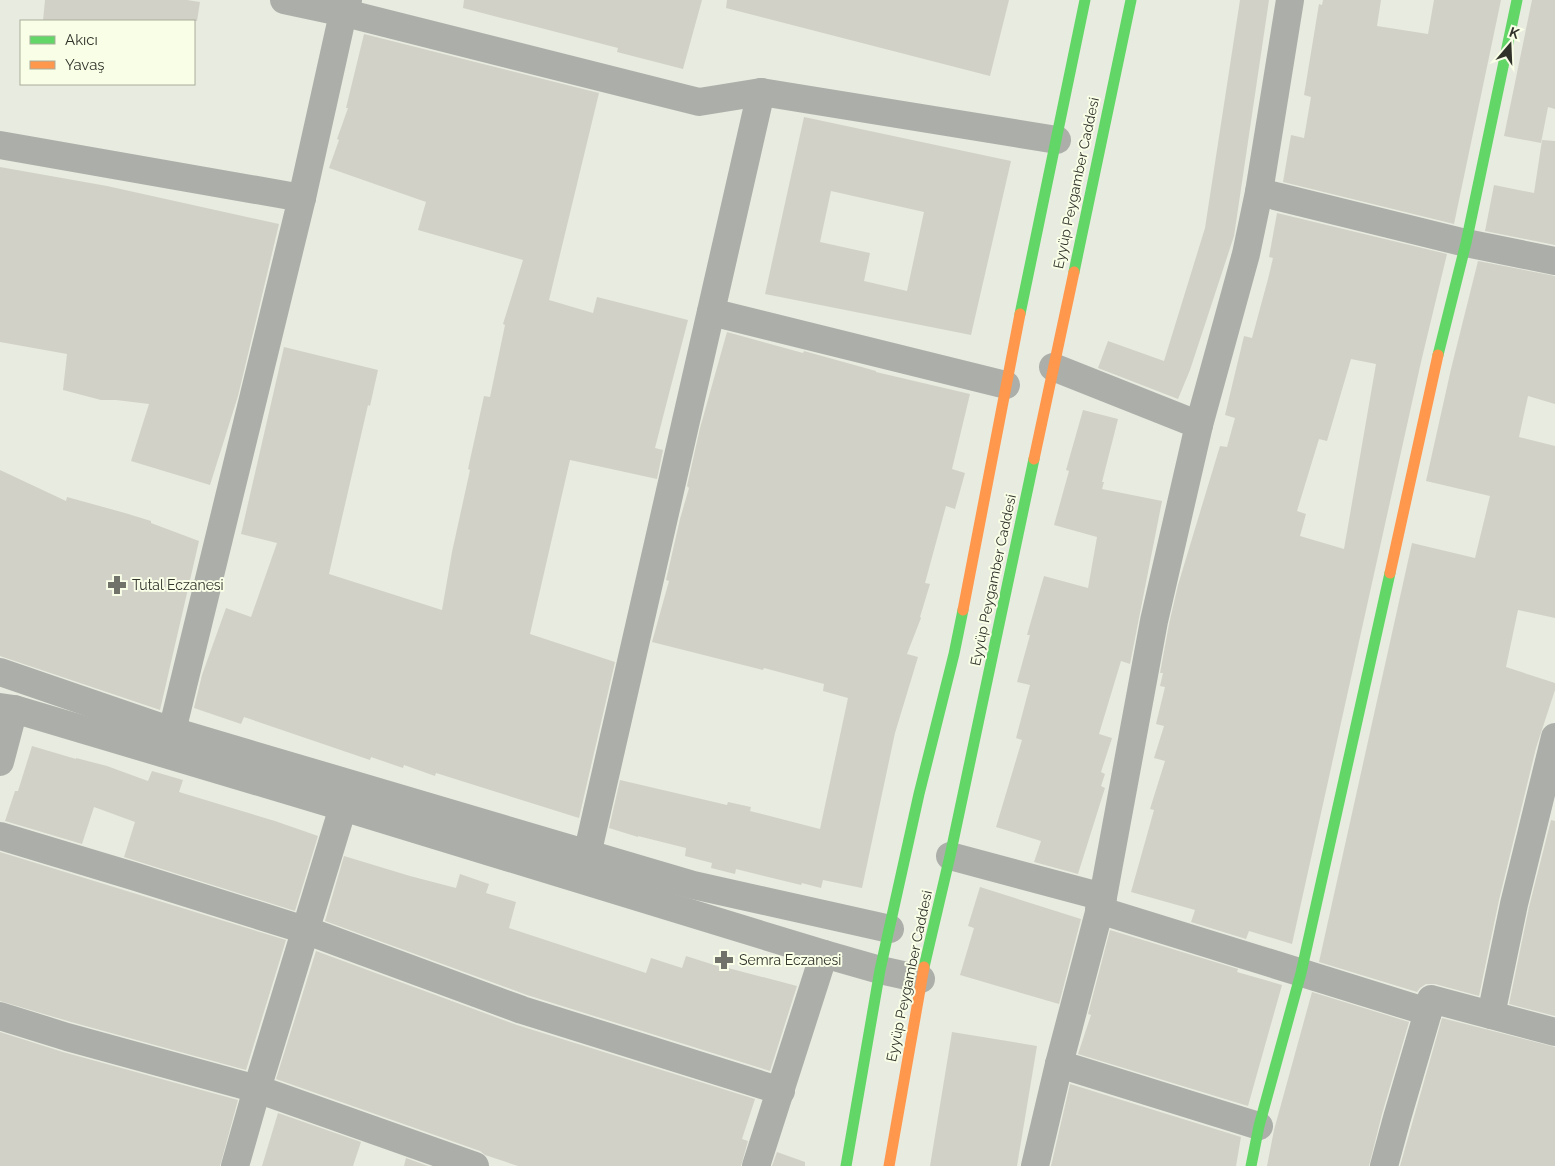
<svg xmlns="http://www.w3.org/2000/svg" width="1555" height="1166" viewBox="0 0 1555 1166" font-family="Raleway,sans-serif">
<rect width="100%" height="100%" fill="#e8ebdf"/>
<!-- building -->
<g fill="#d2d1c7" fill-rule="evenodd">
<polygon points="45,0 187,0 200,2 197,21 43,21"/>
<polygon points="464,0 702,0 683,69 617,52 618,48 463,8"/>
<polygon points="727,0 1009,0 990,76 726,8"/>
<polygon points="1240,0 1269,0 1234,236 1190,370 1178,399 1098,368 1108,341 1164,361 1205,228"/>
<polygon points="1323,0 1381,0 1377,26 1428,34 1434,0 1501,0 1454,224 1283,182 1291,135 1304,138 1311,97 1304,95 1319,4 1322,5"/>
<polygon points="1532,0 1555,0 1555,109 1548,107 1541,143 1504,136"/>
<polygon points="364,34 599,93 549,300 593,313 597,297 688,320 655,448 663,450 657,479 570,460 530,634 615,662 579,818 436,773 435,776 404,765 403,768 371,757 370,760 244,717 241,724 194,708 202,675 226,608 251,617 277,543 241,534 284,347 378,370 370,406 368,405 329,574 442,610 452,552 470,470 468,469 484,396 490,397 505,325 503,324 523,260 418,230 426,202 329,168 339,140 337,139 348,108 346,108"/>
<path d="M 804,117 L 1011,161 L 971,335 L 765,294 ZM 831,191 L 924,212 L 907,291 L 864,281 L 870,253 L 820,242 Z"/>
<polygon points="1542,140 1555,141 1555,245 1485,231 1494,185 1534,193"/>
<polygon points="0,167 107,186 279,224 238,396 210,485 131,461 149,404 116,400 101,400 63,390 67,354 0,342"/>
<path d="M 1277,213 L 1447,254 L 1421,362 L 1292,944 L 1249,931 L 1246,939 L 1191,922 L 1195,910 L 1131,892 L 1154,810 L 1150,809 L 1165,761 L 1154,758 L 1164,726 L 1156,724 L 1165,687 L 1160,686 L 1163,673 L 1160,673 L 1169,624 L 1178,585 L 1220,446 L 1227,447 L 1235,418 L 1225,415 L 1244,336 L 1252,338 L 1268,279 L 1273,258 L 1269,257 ZM 1351,359 L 1376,364 L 1344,549 L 1300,536 L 1306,514 L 1297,511 L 1319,439 L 1327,441 Z"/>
<polygon points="1478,261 1555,276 1555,404 1528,396 1519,437 1555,446 1555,618 1518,610 1506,667 1555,683 1555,690 1536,748 1499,900 1479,996 1435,984 1426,984 1420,988 1417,992 1319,962 1412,543 1475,558 1490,496 1426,481 1451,369"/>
<polygon points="727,332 803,353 804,351 876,371 876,372 970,394 952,469 965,473 955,509 946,506 925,583 930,584 920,617 921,618 907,654 918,657 895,733 862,888 823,880 821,888 802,883 801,885 736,869 735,874 711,868 712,863 685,856 686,848 638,836 638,837 609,828 620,780 727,805 728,802 751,807 750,811 820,829 848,698 823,691 824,684 764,668 763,670 652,642 669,581 666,580 680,519 689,488 687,486 700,428"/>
<polygon points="1083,410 1118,419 1102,482 1104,482 1102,489 1162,501 1130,664 1121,661 1099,734 1112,738 1101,772 1105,774 1101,786 1105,788 1078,874 1034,862 1041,841 996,827 1022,740 1016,738 1030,685 1017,682 1030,635 1027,635 1044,576 1088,588 1097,537 1054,525 1069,471 1066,470"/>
<polygon points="0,470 66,501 67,497 125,513 151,521 151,523 199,541 160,710 0,656"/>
<polygon points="32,746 76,759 76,758 107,766 148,781 152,771 183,780 179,792 275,821 318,836 295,911 124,857 135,822 94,807 82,844 5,821 15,791 18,791"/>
<polygon points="1551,820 1555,821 1555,1016 1509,1004 1529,907"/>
<polygon points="0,852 286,940 246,1070 71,1022 0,1001"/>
<polygon points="344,856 410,876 456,888 460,874 489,884 486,893 516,902 509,928 646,973 651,958 682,968 686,956 727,969 728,968 797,986 770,1071 527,995 325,921"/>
<polygon points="980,887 1081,919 1059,1004 960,975 974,928 968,926"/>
<polygon points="1110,930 1238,969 1237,972 1282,985 1248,1106 1078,1054 1091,1015 1088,1014"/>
<polygon points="316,951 517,1025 755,1099 742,1139 748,1141 741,1166 518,1166 485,1155 480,1151 276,1079"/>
<polygon points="1312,992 1409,1022 1382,1114 1369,1166 1267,1166 1274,1130"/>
<polygon points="1442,1018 1555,1047 1555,1166 1400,1166"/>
<polygon points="0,1032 63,1052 238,1100 220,1166 0,1166"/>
<polygon points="952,1032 1037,1046 1017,1166 930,1166"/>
<polygon points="1070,1084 1241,1137 1236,1166 1051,1166"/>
<polygon points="278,1113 361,1142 353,1166 262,1166"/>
<polygon points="777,1152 805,1162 805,1166 772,1166"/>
<polygon points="406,1158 428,1166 404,1166"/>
</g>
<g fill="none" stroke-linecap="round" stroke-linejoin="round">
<!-- street -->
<g stroke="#acafa9" stroke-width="28">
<polyline points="284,0 345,13 699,102 761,92 1057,140"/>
<polyline points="0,145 302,198"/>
<polyline points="1259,192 1466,243 1555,261"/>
<polyline points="711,312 1006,385"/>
<polyline points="1053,367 1199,425"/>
<polyline points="0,672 172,731 693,885 890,929"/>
<polyline points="0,707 14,709 343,807 824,954 756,1166"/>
<polyline points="172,731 302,198 342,18 345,13 348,0"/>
<polyline points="0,762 14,709"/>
<polyline points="0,836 133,876 305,930 522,1010 781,1091"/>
<polyline points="587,855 761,92"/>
<polyline points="950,856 1103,897"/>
<polyline points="1099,910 1428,1012 1431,999 1491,1015 1514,904 1555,737"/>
<polyline points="824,954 880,970 921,979"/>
<polyline points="1491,1015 1555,1032"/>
<polyline points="0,1016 67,1037 257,1089 475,1166"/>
<polyline points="1059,1064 1259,1126"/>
<polyline points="235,1166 257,1089 343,807"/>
<polyline points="1035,1166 1059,1064 1103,897 1154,621 1199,425 1246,254 1259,192 1290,0"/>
<polyline points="1384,1166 1397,1118 1428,1012"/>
</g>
<!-- fast -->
<g stroke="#63d668" stroke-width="11">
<polyline points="1074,272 1131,0"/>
<polyline points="1020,314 1085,0"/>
<polyline points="1438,355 1466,243 1517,0"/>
<polyline points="924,967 950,856 1034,459"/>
<polyline points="846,1166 880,970 919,794 954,654 963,610"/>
<polyline points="1251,1166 1259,1126 1301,973 1390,573"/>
</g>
<!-- slow -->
<g stroke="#ff974d" stroke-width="11">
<polyline points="1034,459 1074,272"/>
<polyline points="1390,573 1438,355"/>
<polyline points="963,610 1020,314"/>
<polyline points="889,1166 924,967"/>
</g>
</g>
<!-- icons -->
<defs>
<g id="pharmacy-bare" transform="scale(1.5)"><path d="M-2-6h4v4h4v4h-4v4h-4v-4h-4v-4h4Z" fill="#71736a" stroke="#f9fee7" stroke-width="2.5" paint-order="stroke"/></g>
</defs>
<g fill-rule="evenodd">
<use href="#pharmacy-bare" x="117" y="585"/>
<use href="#pharmacy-bare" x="724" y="960"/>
</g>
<g text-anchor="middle" stroke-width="4" stroke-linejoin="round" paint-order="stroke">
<!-- street labels -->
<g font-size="14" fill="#31332b" stroke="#f9fee7">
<text transform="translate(1076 183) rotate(-78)" y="5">Eyyüp Peygamber Caddesi</text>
<text transform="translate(993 580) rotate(-78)" y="5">Eyyüp Peygamber Caddesi</text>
<text transform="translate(909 976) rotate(-78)" y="5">Eyyüp Peygamber Caddesi</text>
</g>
<!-- poi labels -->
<g font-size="14" fill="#31332b" stroke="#f9fee7" text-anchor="start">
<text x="132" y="590">Tutal Eczanesi</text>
<text x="739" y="965">Semra Eczanesi</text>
</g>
</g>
<!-- legend -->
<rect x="20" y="20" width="175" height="65" fill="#f9fee7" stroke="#a9ad9c"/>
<rect x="30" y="36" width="25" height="8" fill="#63d668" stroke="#a9ad9c"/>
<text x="65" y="45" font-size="15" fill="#31332b">Akıcı</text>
<rect x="30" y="61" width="25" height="8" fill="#ff974d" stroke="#a9ad9c"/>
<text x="65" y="70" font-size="15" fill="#31332b">Yavaş</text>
<!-- north arrow -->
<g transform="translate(1510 45) rotate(19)" stroke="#f9fee7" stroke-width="4" paint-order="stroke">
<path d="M0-4L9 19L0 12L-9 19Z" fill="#31332b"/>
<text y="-8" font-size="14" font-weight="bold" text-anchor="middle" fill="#31332b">K</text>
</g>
</svg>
